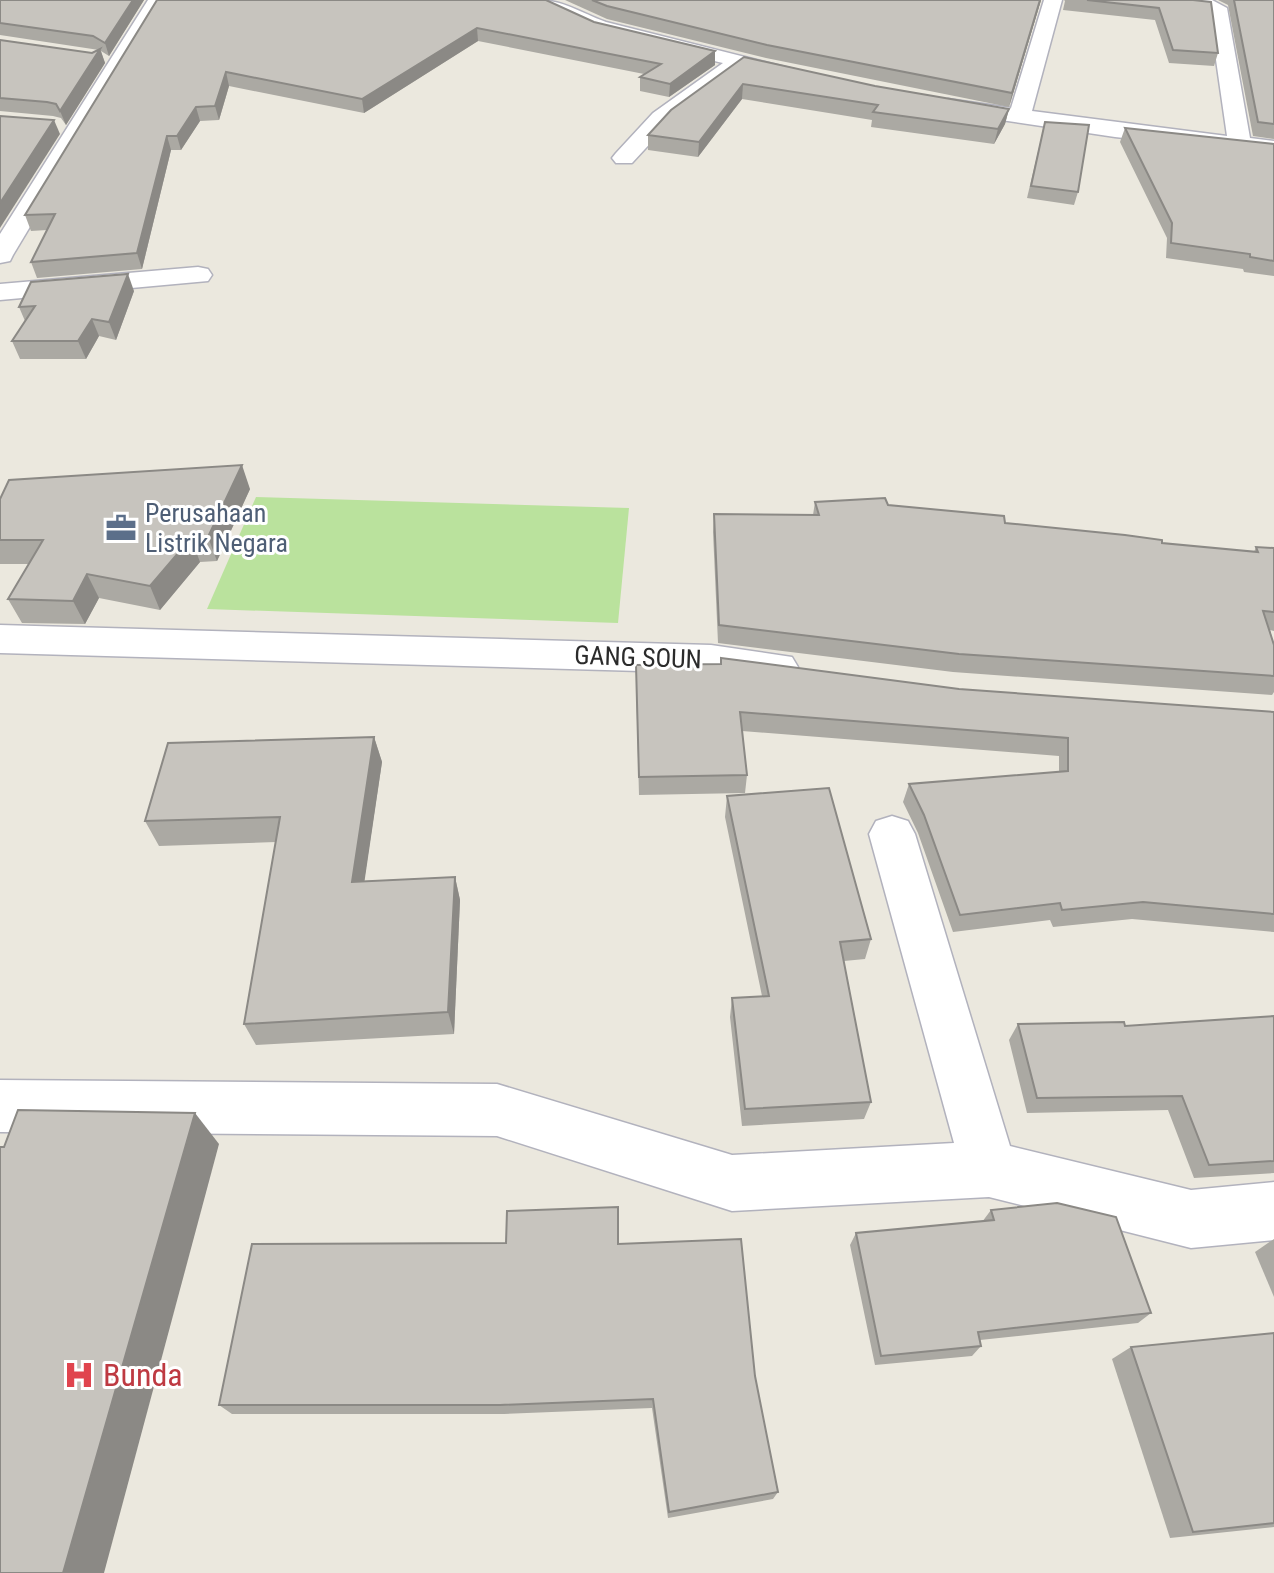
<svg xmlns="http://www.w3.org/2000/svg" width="1274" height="1573" viewBox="0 0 1274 1573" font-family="'Roboto Condensed',sans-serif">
<rect width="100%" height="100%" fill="#ebe8de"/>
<!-- pitch -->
<polygon fill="#bae29d" points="256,497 629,508 618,623 207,609"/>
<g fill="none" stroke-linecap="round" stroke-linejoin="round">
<!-- street casing -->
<g stroke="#b2b2bd" stroke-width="3">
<g id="street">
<path d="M 536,0 C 564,0 579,12 606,22 L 801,71 L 805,75 L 794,81 L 742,68 L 669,123 L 632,163 L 616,163 L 612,158 L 616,153 L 653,113 L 723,63 C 678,52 563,33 536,0 Z"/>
<polygon points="1044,0 1062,0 1032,111 1227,136 1209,11 1152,6 1143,0 1212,0 1227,8 1250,138 1274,141 1274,155 1115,137 940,111 937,106 948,99 1011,108"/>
<polygon points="198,267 208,269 212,275 208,281 0,300 0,284"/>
<polygon points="0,625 711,645 792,657 798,667 792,677 778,681 711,673 0,653"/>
<polygon points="892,816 908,821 915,834 1010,1146 1191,1190 1274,1182 1274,1240 1191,1248 989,1197 732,1211 497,1136 0,1132 0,1080 497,1084 732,1155 954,1143 869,834 876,821"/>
</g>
</g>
<!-- secondary casing -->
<g stroke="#b2b2bd" stroke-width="3">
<polygon id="secondary" points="148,0 166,0 13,255 10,261 0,263 0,234"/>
</g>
<!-- street -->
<use href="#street" fill="#fff" fill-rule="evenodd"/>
<!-- secondary -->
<use href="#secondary" fill="#fff" fill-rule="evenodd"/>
</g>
<!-- wall -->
<g fill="#aba9a3">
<polygon points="0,0 144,0 109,56 101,51 105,63 66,125 61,118 53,116 0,111 0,40 92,53 99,50 0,35"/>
<polygon points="157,0 548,2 594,22 715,51 715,65 669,97 640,91 640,77 644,74 478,41 364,113 229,86 219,120 200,121 181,150 171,150 142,269 37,278 31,262 47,230 31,231 25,215"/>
<polygon points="565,0 1041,0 1009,107 766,58 607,19"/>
<polygon points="1064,0 1193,0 1218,53 1214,66 1169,63 1155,20 1063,10 1065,1"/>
<polygon points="1218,0 1274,0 1274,139 1253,136 1228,5"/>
<polygon points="744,57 875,86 1009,109 1005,124 994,144 871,127 872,120 742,99 698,157 648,150 648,135"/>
<polygon points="1045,122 1078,192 1074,205 1027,198"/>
<polygon points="1125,128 1274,144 1274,276 1244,272 1243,269 1166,258 1167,238 1120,142"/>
<polygon points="134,291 116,340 99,336 86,359 20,359 12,341 25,321 19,307"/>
<polygon points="250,489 217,561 200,562 160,610 99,598 85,624 22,623 8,599 29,564 0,564 0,499"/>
<polygon points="815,502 888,505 1005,523 1162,543 1254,552 1256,547 1274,548 1274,631 1270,630 1274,645 1274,692 1272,695 953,672 718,643 713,532 714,514 813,515"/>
<polygon points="721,658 959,689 1274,712 1274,932 1132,919 1053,927 1050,920 953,932 918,833 903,802 909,784 1059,772 1059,756 742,731 747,775 745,793 639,795 636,684 720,664"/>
<polygon points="374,737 382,762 364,881 455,877 460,900 454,1034 256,1045 244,1024 276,842 159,846 145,821"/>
<polygon points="727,796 871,939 865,959 844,961 871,1102 864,1119 742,1126 730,1017 732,998 762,996 725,817"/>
<polygon points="1274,1016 1274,1173 1194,1178 1168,1110 1027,1113 1009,1040 1018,1024 1125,1026"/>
<polygon points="991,1210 1151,1313 1138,1323 980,1340 981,1346 972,1356 875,1365 850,1245 856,1233 982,1222"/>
<polygon points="1274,1239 1274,1297 1255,1252"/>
<polygon points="619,1244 755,1376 778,1492 773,1499 668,1518 652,1408 504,1414 232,1414 219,1405"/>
<polygon points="1274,1333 1274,1527 1170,1538 1112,1359 1131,1347"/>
</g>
<!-- shaded-wall -->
<g fill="#8b8985">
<polygon points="133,0 144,0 109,56 105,43"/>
<polygon points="1040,0 1041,0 1009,107 1012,93"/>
<polygon points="477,28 478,41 364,113 362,99"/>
<polygon points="100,49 105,63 66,125 60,111"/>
<polygon points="715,51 715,65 669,97 670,84"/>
<polygon points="226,72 229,86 219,120 215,106"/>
<polygon points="743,84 742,99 698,157 699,142"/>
<polygon points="196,107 200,121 181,150 177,136"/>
<polygon points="1009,109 1005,124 994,144 998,129"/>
<polygon points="54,120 60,134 0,228 0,203"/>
<polygon points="167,136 171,150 142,269 137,253"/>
<polygon points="128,274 134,291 116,340 109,322"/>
<polygon points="92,319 99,336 86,359 78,341"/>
<polygon points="242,465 250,489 217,561 208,537"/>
<polygon points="191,538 200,562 160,610 150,586"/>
<polygon points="87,574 99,598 85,624 73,601"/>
<polygon points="374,737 382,762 361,905 352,882"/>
<polygon points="455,877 460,900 454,1034 448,1012"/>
<polygon points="195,1113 219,1144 104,1573 63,1573"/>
</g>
<!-- building -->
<g fill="#c7c4be" stroke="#8b8985" stroke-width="2">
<polygon points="0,0 133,0 105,43 93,36 0,23"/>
<polygon points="157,0 546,0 594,22 715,51 670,84 640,77 661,64 477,28 362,99 226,72 215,106 196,107 177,136 167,136 137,253 31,262 55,214 25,215"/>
<polygon points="592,0 1040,0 1012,93 767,45 607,6"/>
<polygon points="1087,0 1193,0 1211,2 1218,53 1173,50 1159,8"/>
<polygon points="1234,0 1274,0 1274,124 1258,122"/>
<polygon points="0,40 92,53 100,49 60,111 56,104 47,102 0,98"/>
<polygon points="744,57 875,86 1009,109 998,129 873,112 878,105 743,84 699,142 648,135 671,110"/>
<polygon points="0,116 54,120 0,203"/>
<polygon points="1045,122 1089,125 1078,192 1031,186"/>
<polygon points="1125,128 1274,144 1274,261 1250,257 1250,254 1171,243 1172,223"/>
<polygon points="128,274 109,322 92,319 78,341 12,341 35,306 19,307 31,282"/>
<polygon points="242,465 208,537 191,538 150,586 87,574 73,601 8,599 43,540 0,540 0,499 9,480"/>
<polygon points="885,498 888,505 1004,516 1005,523 1125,535 1162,540 1162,543 1258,552 1256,547 1274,548 1274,612 1263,611 1274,645 1274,676 959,654 719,625 714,514 819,515 815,502"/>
<polygon points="721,658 959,689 1274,712 1274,914 1143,902 1062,910 1060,903 960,915 924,815 909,784 1068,771 1068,738 740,712 747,775 639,777 636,665 721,664"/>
<polygon points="374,737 352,882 455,877 448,1012 244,1024 280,817 145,821 168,743"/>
<polygon points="829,788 871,939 840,942 871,1102 745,1109 732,998 769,996 727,796"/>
<polygon points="1274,1016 1274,1161 1209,1165 1182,1096 1037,1098 1018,1024 1124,1022 1125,1026"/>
<polygon points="18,1110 195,1113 63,1573 0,1573 0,1147 4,1147"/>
<polygon points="1057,1203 1116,1217 1151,1313 978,1332 981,1346 881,1356 856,1233 994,1220 991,1210"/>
<polygon points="618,1207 618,1244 741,1239 755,1376 778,1492 669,1512 653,1399 500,1405 219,1405 252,1244 506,1243 507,1211"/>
<polygon points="1274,1333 1274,1523 1193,1532 1131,1347"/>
</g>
<!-- icons -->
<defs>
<g id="office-bare" transform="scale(2.4)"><path d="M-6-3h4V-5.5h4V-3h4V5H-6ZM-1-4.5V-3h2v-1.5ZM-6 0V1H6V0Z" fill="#5c6f8a" stroke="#fff" stroke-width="2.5" paint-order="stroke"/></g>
<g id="hospital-bare" transform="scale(2.4)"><path d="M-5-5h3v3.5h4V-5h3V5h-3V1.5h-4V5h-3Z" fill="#e0444e" stroke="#fff" stroke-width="2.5" paint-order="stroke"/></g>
</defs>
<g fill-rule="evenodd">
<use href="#office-bare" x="121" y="528"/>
<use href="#hospital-bare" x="79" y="1375"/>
</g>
<g text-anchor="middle" stroke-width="6" stroke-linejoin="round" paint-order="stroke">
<!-- service labels -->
<g font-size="26" fill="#4e5e75" stroke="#fff" text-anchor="start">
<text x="145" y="522">Perusahaan<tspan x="145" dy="30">Listrik Negara</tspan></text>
</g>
<!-- street labels -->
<g font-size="26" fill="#2b2b2b" stroke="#fff">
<text transform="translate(638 657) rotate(2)" y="9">GANG SOUN</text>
</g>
<!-- near-health labels -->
<g font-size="32" fill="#be3a42" stroke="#fff" text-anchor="start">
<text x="103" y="1386">Bunda</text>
</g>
</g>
</svg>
